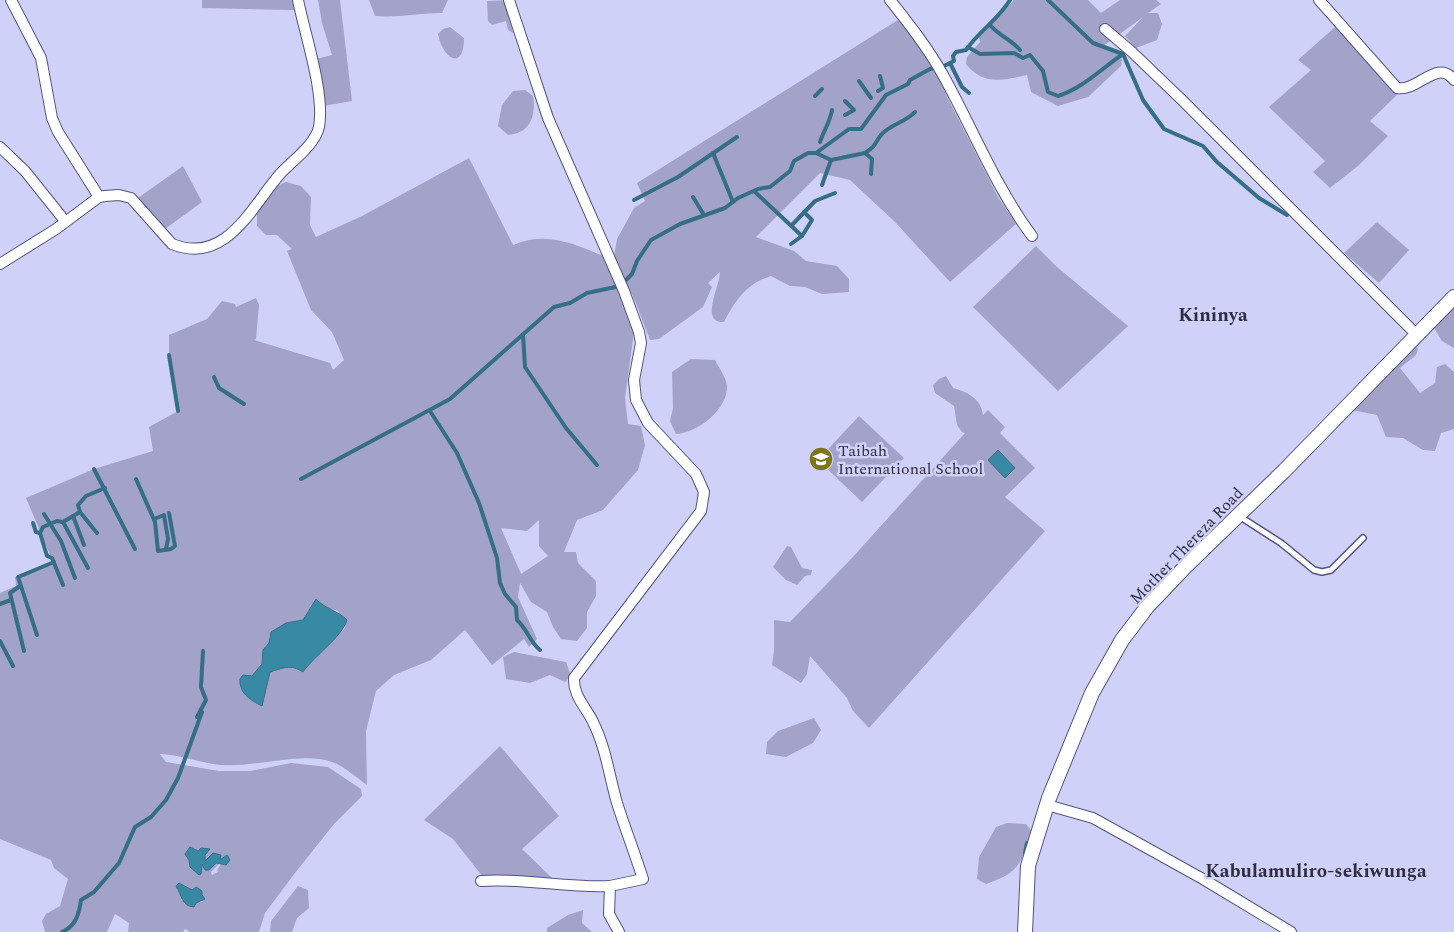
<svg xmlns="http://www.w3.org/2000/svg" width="1454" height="932" viewBox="0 0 1454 932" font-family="Spectral,serif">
<rect width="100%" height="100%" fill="#d0d1f8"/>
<!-- green -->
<g fill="#a3a3ca" fill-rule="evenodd">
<polygon points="202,0 293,0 294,10 202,8"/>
<polygon points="318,0 340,0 352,101 323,106 316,59 332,55 322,23"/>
<path d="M 369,0 L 448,0 L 442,13 C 419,13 398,18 375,16 Z"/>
<polygon points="511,0 510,15 513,33 508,30 506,21 492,25 488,21 487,1"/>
<path d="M 1014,0 L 1088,0 L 1101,13 L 1120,0 L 1156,0 L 1161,4 L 1148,13 L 1158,13 L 1162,24 L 1157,40 L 1136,48 L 1125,36 L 1143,17 L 1102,47 L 1117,51 L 1122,60 L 1121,66 L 1088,97 L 1058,106 L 1031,92 L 1027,75 C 1004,80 983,86 966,64 L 967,57 L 980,42 L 979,37 Z"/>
<path d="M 898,20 L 915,38 L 938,75 L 948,99 L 998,197 L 1016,224 L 950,282 L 895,222 L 850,180 L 820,173 L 756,237 L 794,251 L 806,261 L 837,266 L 849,279 L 849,292 L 822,294 L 805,287 L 790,286 L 771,276 C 746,284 736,300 724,322 C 699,323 720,286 720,272 L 708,283 L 712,287 L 703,307 L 659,339 L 650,340 L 635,301 L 614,256 L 617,239 L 634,208 L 645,201 L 637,183 Z"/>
<path d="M 450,27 L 464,38 C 464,71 443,60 438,34 L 443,29 Z"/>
<polygon points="1335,27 1395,91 1400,92 1370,121 1388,136 1358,166 1330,188 1313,172 1325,161 1269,107 1311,70 1298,60"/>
<path d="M 525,90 L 533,96 C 536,115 531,133 508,135 L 498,126 L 502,105 L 513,91 Z"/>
<path d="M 469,158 L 513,245 C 545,231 573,243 603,256 L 621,295 L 634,332 L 625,398 L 628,424 L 641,426 L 645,445 L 638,470 L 603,510 L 577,520 L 564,552 L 576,552 L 578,563 L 596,581 L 596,596 L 587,612 L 587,628 L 577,641 L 561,639 L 553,627 L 547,612 L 531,602 L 520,583 L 518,597 L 537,639 L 529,647 L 524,639 L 492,665 L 465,630 L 431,660 L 394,675 L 376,691 L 366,731 L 367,785 C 357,778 344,766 332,762 C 301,751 255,768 221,765 C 200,763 181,755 160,754 L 166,762 L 219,771 L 250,771 L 291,763 L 328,767 L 361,789 L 362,796 L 334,824 L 295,873 L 265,913 L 259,932 L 190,932 L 185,929 L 183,932 L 128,932 L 129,923 L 115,914 L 107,932 L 45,932 L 42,921 L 46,914 L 60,906 L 68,879 L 54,868 L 51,860 L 0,839 L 0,593 L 16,586 L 15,577 L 53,562 L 26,498 L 94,469 L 153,451 L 149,427 L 178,411 L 169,355 L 169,335 L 207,319 L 222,301 L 235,304 L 236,307 L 256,298 L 259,305 L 256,339 L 254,340 L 330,363 L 333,370 L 344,360 L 332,332 L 311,310 L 287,251 L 292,249 L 277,235 L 266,235 L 257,226 L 257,209 L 272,188 L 286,182 L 301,186 L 311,197 L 310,225 L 316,237 L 362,216 ZM 539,520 L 539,546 L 548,556 L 521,574 L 501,528 L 527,531 ZM 315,600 L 323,607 L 338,611 L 345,628 L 312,659 L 303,672 C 286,661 258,674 240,679 L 243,675 L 252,676 L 262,664 L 263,650 L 286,623 L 303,620 ZM 205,855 L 205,862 L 218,859 L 226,865 L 221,864 L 217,870 L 218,872 L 212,875 L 211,872 L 219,864 L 202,864 L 201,874 L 190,867 L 190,860 ZM 184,885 L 203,902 L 182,901 L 177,886 Z"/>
<polygon points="183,166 202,202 165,229 138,198"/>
<polygon points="1377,222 1409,250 1379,283 1344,253"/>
<polygon points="1036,246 1057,267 1128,326 1058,391 973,307"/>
<polygon points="1454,291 1454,348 1442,341 1434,328 1443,304"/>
<polygon points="1413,343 1418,349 1416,355 1400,368 1420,393 1435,383 1437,367 1445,364 1454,372 1454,429 1441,433 1435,451 1423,450 1403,438 1386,437 1377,415 1352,410"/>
<path d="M 691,359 L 715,360 C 719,368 726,377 727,386 C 728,409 698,433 676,434 L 670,421 L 673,408 L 672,372 Z"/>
<path d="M 946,376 L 953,388 C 967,392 981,398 983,415 L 988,410 L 1005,427 L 1000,433 L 1035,468 L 1005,497 L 1045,531 L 869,728 L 853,711 L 847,698 L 810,656 L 807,674 L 801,683 L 772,665 L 774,651 L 774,620 L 790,622 L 851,559 L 965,433 L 962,432 L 957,425 L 954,406 L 935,393 L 933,385 L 939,379 Z"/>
<polygon points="859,416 904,458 862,502 818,460"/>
<polygon points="787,546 791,547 802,568 812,570 811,575 805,576 797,585 786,580 773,567"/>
<polygon points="514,652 566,662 571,676 565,682 550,675 530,683 506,679 503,657"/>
<polygon points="814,718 821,730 813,743 786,757 766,754 767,742 778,731"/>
<polygon points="500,746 559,816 522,849 552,878 483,877 453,839 424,820"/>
<path d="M 1007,823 L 1026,824 L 1031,830 C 1021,863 1021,872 986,884 L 977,879 L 979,857 L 996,827 Z"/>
<polygon points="298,886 308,890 309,908 297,918 292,932 270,932 271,921"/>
<polygon points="583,910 582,923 592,932 547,932 547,928 568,915"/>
</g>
<!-- water -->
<g fill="#3889a4" stroke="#356e86">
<polygon points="998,450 1015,468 1005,478 988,460"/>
<path d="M 316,599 C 325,609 337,610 347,620 C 342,637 314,656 303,672 C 291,664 282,668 270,672 L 262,706 C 250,700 239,693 240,679 L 243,675 L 252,676 L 262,664 L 263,650 L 269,643 L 271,632 L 286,623 L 303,620 Z"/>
<polygon points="190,847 198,851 201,848 210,849 205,855 205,861 213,853 221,855 220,860 227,855 230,860 226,865 216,863 209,870 205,870 202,864 201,874 199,875 190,867 189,860 185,854"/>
<path d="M 179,883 L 192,890 L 196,887 L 202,891 L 202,895 L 205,899 L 196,903 L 194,907 C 181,906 182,895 176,886 Z"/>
</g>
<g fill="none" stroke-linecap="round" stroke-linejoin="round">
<!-- stream -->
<g stroke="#356e86" stroke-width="4">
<polyline points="1048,0 1093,43 1123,54 1143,100 1164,129 1203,146 1217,162 1259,198 1287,215"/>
<path d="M 990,25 C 999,36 1011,39 1020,50"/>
<path d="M 968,47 L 980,54 L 1014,53 L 1023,58 L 1030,55 L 1043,71 L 1048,92 L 1058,96 C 1083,88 1101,69 1123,54"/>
<polyline points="950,63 962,87 969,93"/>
<polyline points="859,81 871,98"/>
<polyline points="878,91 883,88 880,76"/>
<polyline points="815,96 822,89"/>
<polyline points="845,115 854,110 845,101"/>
<path d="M 820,142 C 824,130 830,122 832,110"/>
<polyline points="713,153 733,202"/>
<polyline points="816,153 831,160 865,153 872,159 871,174"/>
<path d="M 865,153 C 876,146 874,144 881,135 C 889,125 906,122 915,112"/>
<polyline points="822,185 831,160"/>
<polyline points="754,191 802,236"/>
<polyline points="693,197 704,215"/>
<polyline points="634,200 678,177 737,137"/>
<polyline points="792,225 815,201 835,193"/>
<polyline points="791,244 802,236 812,220 804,212"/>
<polyline points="523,335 525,367 566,428 597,465"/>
<polyline points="169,355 178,411"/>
<polyline points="214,377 219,388 244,404"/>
<path d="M 430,411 L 457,453 L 479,503 L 497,558 L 500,583 L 505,594 L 516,607 L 517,620 C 528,630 529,641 540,650"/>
<polyline points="94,469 135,549"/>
<polyline points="136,479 155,522 158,551 171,549 175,546 169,513"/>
<path d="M 301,479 L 450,399 L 554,307 L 570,303 L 587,293 L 620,286 L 632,274 L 637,261 L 651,240 L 680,224 L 725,208 L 738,198 L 758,189 L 770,187 L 790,171 L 794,161 L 808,153 L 816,153 L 849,129 L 861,129 L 886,95 L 908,84 L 910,80 L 930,69 L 944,66 L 954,61 L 953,56 L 956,52 L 966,50 C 979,31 998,20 1010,0"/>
<polyline points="80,512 97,533"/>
<polyline points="44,514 61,541 75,578"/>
<polyline points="73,516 84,545"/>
<polyline points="154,519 164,515 168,539 166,549"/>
<polyline points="63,522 88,568"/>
<polyline points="33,523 36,532 40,533"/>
<polyline points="63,585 52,558 47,556 40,533 43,527 57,521 63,522 80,512 78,505 86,496 105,488"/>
<polyline points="20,586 10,593 24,651"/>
<polyline points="0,604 11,600"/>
<polyline points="37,635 18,577 54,562"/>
<polyline points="0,641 13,666"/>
<polyline points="1025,853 1027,843"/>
<path d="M 62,932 C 76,926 79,914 81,900 L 94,892 L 119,863 L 135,827 L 151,817 L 166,800 L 178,778 L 202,712 L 197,717 L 206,700 L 201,687 L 203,651"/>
</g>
<!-- lane casing -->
<g stroke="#53537d" stroke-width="8">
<polyline id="lane" points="1239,516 1281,543 1314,570 1322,572 1331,570 1363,538"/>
</g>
<!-- street casing -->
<g stroke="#53537d" stroke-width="12">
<g id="street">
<polyline points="11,0 41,58 52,118 58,132 99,197"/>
<path d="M 509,0 L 548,118 L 624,291 L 639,332 L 641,343 L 634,380 L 636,400 L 648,423 L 696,474 L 704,492 L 701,511 L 574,678 C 573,696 586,707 593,722 C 606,748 609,775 617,803 C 625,828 635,854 643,879 L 610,886"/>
<path d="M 890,0 C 909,24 928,48 943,75 C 973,129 995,186 1032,236"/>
<path d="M 1319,0 L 1397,88 C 1418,92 1437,58 1454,80"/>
<polyline points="1105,29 1132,52 1183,101 1416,334"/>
<polyline points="0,147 25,171 65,221"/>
<path d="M 0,264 L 56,229 L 99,197 L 105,196 L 119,195 L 131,198 L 172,244 C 226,266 252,206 280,174 C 292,161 315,145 319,127 C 325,93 305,35 298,0"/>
<polyline points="1047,805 1093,818 1203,879 1291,932"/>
<path d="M 481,881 C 525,878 567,888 610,886 L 609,914 L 619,932"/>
</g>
</g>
<!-- secondary casing -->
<g stroke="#53537d" stroke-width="16">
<polyline id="secondary" points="1025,932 1028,866 1049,798 1092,693 1122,640 1147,607 1186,566 1284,471 1454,297"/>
</g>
<!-- lane -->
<use href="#lane" stroke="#fff" stroke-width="5"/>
<!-- street -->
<use href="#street" stroke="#fff" stroke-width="10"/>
<!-- secondary -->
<use href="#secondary" stroke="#fff" stroke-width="14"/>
</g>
<!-- icons -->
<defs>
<g id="school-disc" transform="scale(1.25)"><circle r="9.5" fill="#7d7518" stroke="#d0d1f8"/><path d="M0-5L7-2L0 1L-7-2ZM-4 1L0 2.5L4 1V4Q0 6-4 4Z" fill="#fff"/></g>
</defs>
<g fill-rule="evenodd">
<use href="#school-disc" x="821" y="459"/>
</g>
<g text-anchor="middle" stroke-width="5" stroke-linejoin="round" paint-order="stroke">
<!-- poi labels -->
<g font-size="16" fill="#2d2e40" stroke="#d0d1f8" text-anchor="start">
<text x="838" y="456">Taibah<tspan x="838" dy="18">International School</tspan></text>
</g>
<!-- street labels -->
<g font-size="16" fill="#2d2e40" stroke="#d0d1f8">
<text transform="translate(1186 545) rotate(-46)" y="6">Mother Thereza Road</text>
</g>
<!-- quarter labels -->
<g font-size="19" font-weight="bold" fill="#2d2e40" stroke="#d0d1f8">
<text x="1213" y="321">Kininya</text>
<text x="1316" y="877">Kabulamuliro-sekiwunga</text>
</g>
</g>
</svg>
